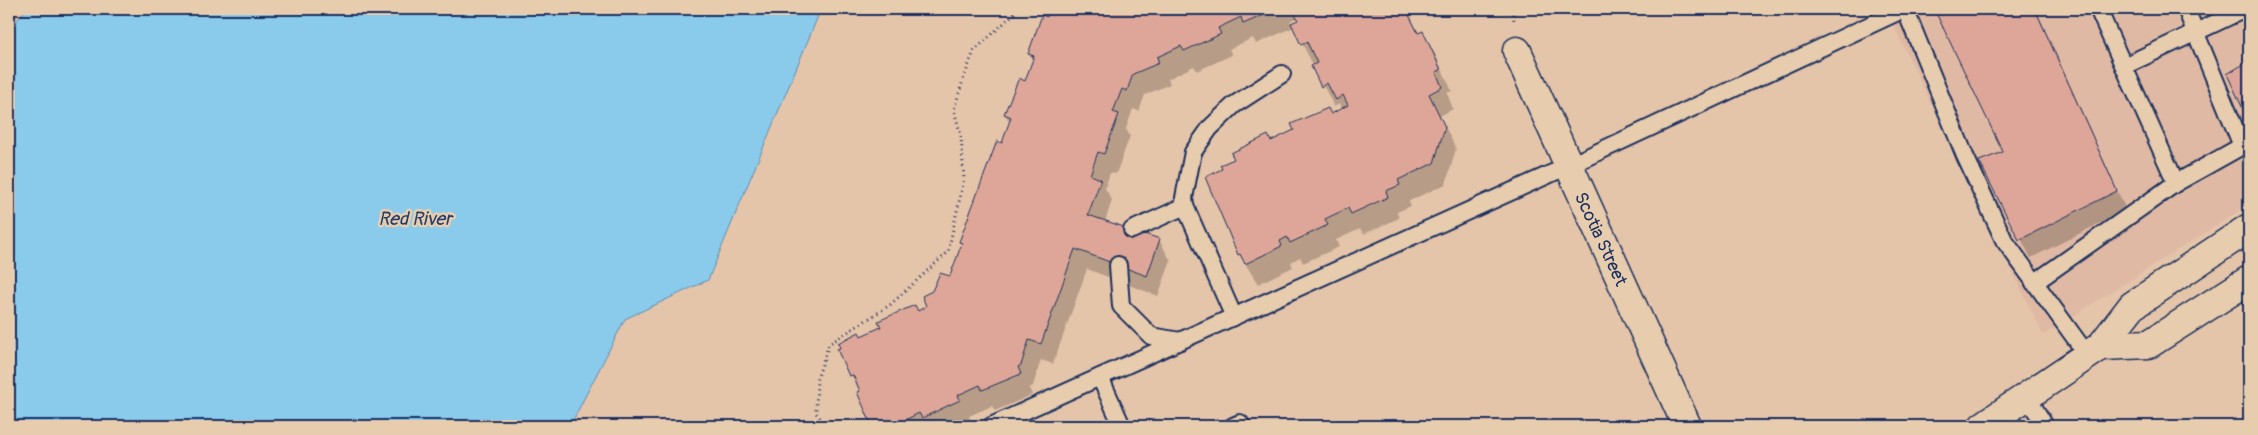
<svg xmlns="http://www.w3.org/2000/svg" width="2258" height="435" viewBox="0 0 2258 435" font-family="Pangolin,sans-serif">
<rect width="100%" height="100%" fill="#e5c5aa"/>
<filter id="ink" filterUnits="userSpaceOnUse"><feTurbulence type="fractalNoise" baseFrequency=".02" numOctaves="2"/><feDisplacementMap in="SourceGraphic" scale="10" xChannelSelector="R" yChannelSelector="G"/><feConvolveMatrix kernelMatrix="1 2 1 2 8 2 1 2 1" color-interpolation-filters="sRGB"/></filter>
<g filter="url(#ink)">
<!-- built -->
<polygon fill="#dfb9a4" points="1924,9 2249,9 2249,205 2043,335 1892,23"/>
<!-- water -->
<polygon fill="#8acaeb" stroke="#5e8cb3" points="26,9 821,9 708,280 625,319 570,426 9,426 9,30"/>
<!-- shadow -->
<g fill="#0003" fill-rule="evenodd">
<path d="M 1052,9 L 1407,9 L 1419,34 L 1423,33 L 1435,54 L 1452,91 L 1447,93 L 1453,109 L 1440,116 L 1456,149 L 1446,184 L 1409,201 L 1411,206 L 1397,212 L 1399,218 L 1364,234 L 1360,229 L 1336,240 L 1339,247 L 1303,263 L 1300,257 L 1291,262 L 1293,267 L 1258,284 L 1239,254 L 1271,143 L 1342,109 L 1339,104 L 1334,107 L 1294,27 L 1256,44 L 1253,38 L 1229,49 L 1232,55 L 1197,71 L 1194,66 L 1168,79 L 1170,84 L 1145,95 L 1139,111 L 1133,109 L 1126,129 L 1130,136 L 1116,174 L 1110,173 L 1105,188 L 1112,200 L 1105,222 L 1159,240 L 1171,261 L 1158,296 L 1087,269 L 1053,364 L 1041,360 L 1033,386 L 1029,388 L 1032,395 L 995,411 L 992,406 L 969,416 L 971,421 L 961,426 L 873,426 L 858,393 L 860,392 L 839,350 L 927,306 L 933,292 L 951,278 L 962,245 L 961,242 L 1010,123 L 1005,114 L 1026,83 L 1034,61 L 1030,54 ZM 1298,17 L 1300,20 L 1292,24 L 1290,21 Z"/>
<polygon points="1948,9 2036,9 2126,210 2031,258 1981,162 2004,152 1938,14"/>
<polygon points="2249,63 2249,119 2228,75"/>
</g>
<!-- building -->
<g fill="#dea698" stroke="#1b2f5e">
<polygon points="1051,9 1278,9 1243,24 1241,17 1218,28 1221,34 1184,51 1181,46 1157,57 1159,63 1133,74 1127,91 1122,89 1113,112 1119,114 1104,154 1098,152 1090,175 1101,179 1088,215 1160,239 1147,276 1075,249 1041,344 1029,340 1021,365 1018,367 1021,374 982,390 980,385 958,395 960,400 922,418 919,413 899,423 900,426 872,426 857,392 860,391 853,375 849,376 837,349 840,348 838,343 859,332 861,336 881,327 878,321 915,305 918,311 926,306 922,296 932,291 940,273 950,276 962,243 959,242 997,141 1002,143 1011,117 1004,114 1019,78 1025,81 1034,56 1028,54 1042,15 1047,17"/>
<polygon points="1292,9 1406,9 1418,33 1423,31 1441,70 1436,72 1442,87 1429,94 1445,127 1434,163 1398,180 1400,185 1386,191 1388,197 1351,214 1348,208 1325,219 1328,225 1290,243 1287,237 1280,241 1282,246 1245,264 1240,254 1238,255 1205,177 1222,169 1220,165 1234,159 1231,153 1268,135 1271,141 1294,130 1291,124 1328,108 1331,114 1348,105 1343,95 1336,100 1327,83 1321,87 1311,66 1317,63 1307,42 1301,45 1291,23 1298,20"/>
<polygon points="1946,9 2035,9 2117,191 2019,240 1979,161 2003,152 1936,13"/>
<polygon points="2249,61 2249,122 2227,74"/>
</g>
<g fill="none" stroke-linecap="round" stroke-linejoin="round">
<!-- service casing -->
<g stroke="#1b2f5e" stroke-width="20">
<g id="service">
<polyline points="1905,9 1965,156 2004,240 2088,356"/>
<polyline points="2098,9 2176,183"/>
<polyline points="2124,66 2245,9"/>
<polyline points="1132,230 1185,206"/>
<polyline points="1118,265 1121,306 1151,336 1180,341"/>
<polyline points="2034,283 2176,183 2242,146 2186,9"/>
<polyline points="1234,317 1185,206 1184,198 1193,152 1210,128 1234,105 1282,74"/>
<polyline points="1100,377 1122,426"/>
<polyline points="2028,398 2045,426"/>
<polyline points="991,426 1568,166 1904,9"/>
<polyline points="1233,426 1240,423 1242,426"/>
</g>
</g>
<!-- minor casing -->
<g stroke="#1b2f5e" stroke-width="31">
<polyline id="minor" points="1517,51 1687,426"/>
</g>
<!-- tertiary casing -->
<g stroke="#1b2f5e" stroke-width="31">
<g id="tertiary">
<polyline points="2101,346 2149,344 2249,280"/>
<polyline points="1983,426 2101,346 2132,306 2249,228"/>
</g>
</g>
<!-- path -->
<g stroke="#1b2f5e" stroke-width="3" stroke-dasharray="1 4" stroke-linecap="butt">
<polyline points="1513,9 1514,23"/>
<polyline points="826,426 816,413 817,379 829,344 890,305 948,252 964,179 961,136 954,110 963,80 974,51 1019,9"/>
</g>
<!-- service -->
<use href="#service" stroke="#e7cdae" stroke-width="16"/>
<!-- minor -->
<use href="#minor" stroke="#e7cdae" stroke-width="28"/>
<!-- tertiary -->
<use href="#tertiary" stroke="#e7cdae" stroke-width="28"/>
</g>
</g>
<g text-anchor="middle" stroke-width="5" stroke-linejoin="round" paint-order="stroke">
<!-- street labels -->
<g font-size="18" fill="#1b2f5e" stroke="#e7cdae">
<text transform="translate(1601 239) rotate(65)" y="6">Scotia Street</text>
</g>
<!-- water labels -->
<g font-size="19" font-style="italic" fill="#263e6c" stroke="#e7cdae">
<text x="415" y="225">Red River</text>
</g>
</g>
<!-- margin -->
<rect width="2258" height="435" fill="none" stroke="#e7cdae" stroke-width="30"/>
<rect x="15" y="15" width="2228" height="405" fill="none" stroke="#1b2f5e" stroke-width="2" filter="url(#ink)"/>
</svg>
